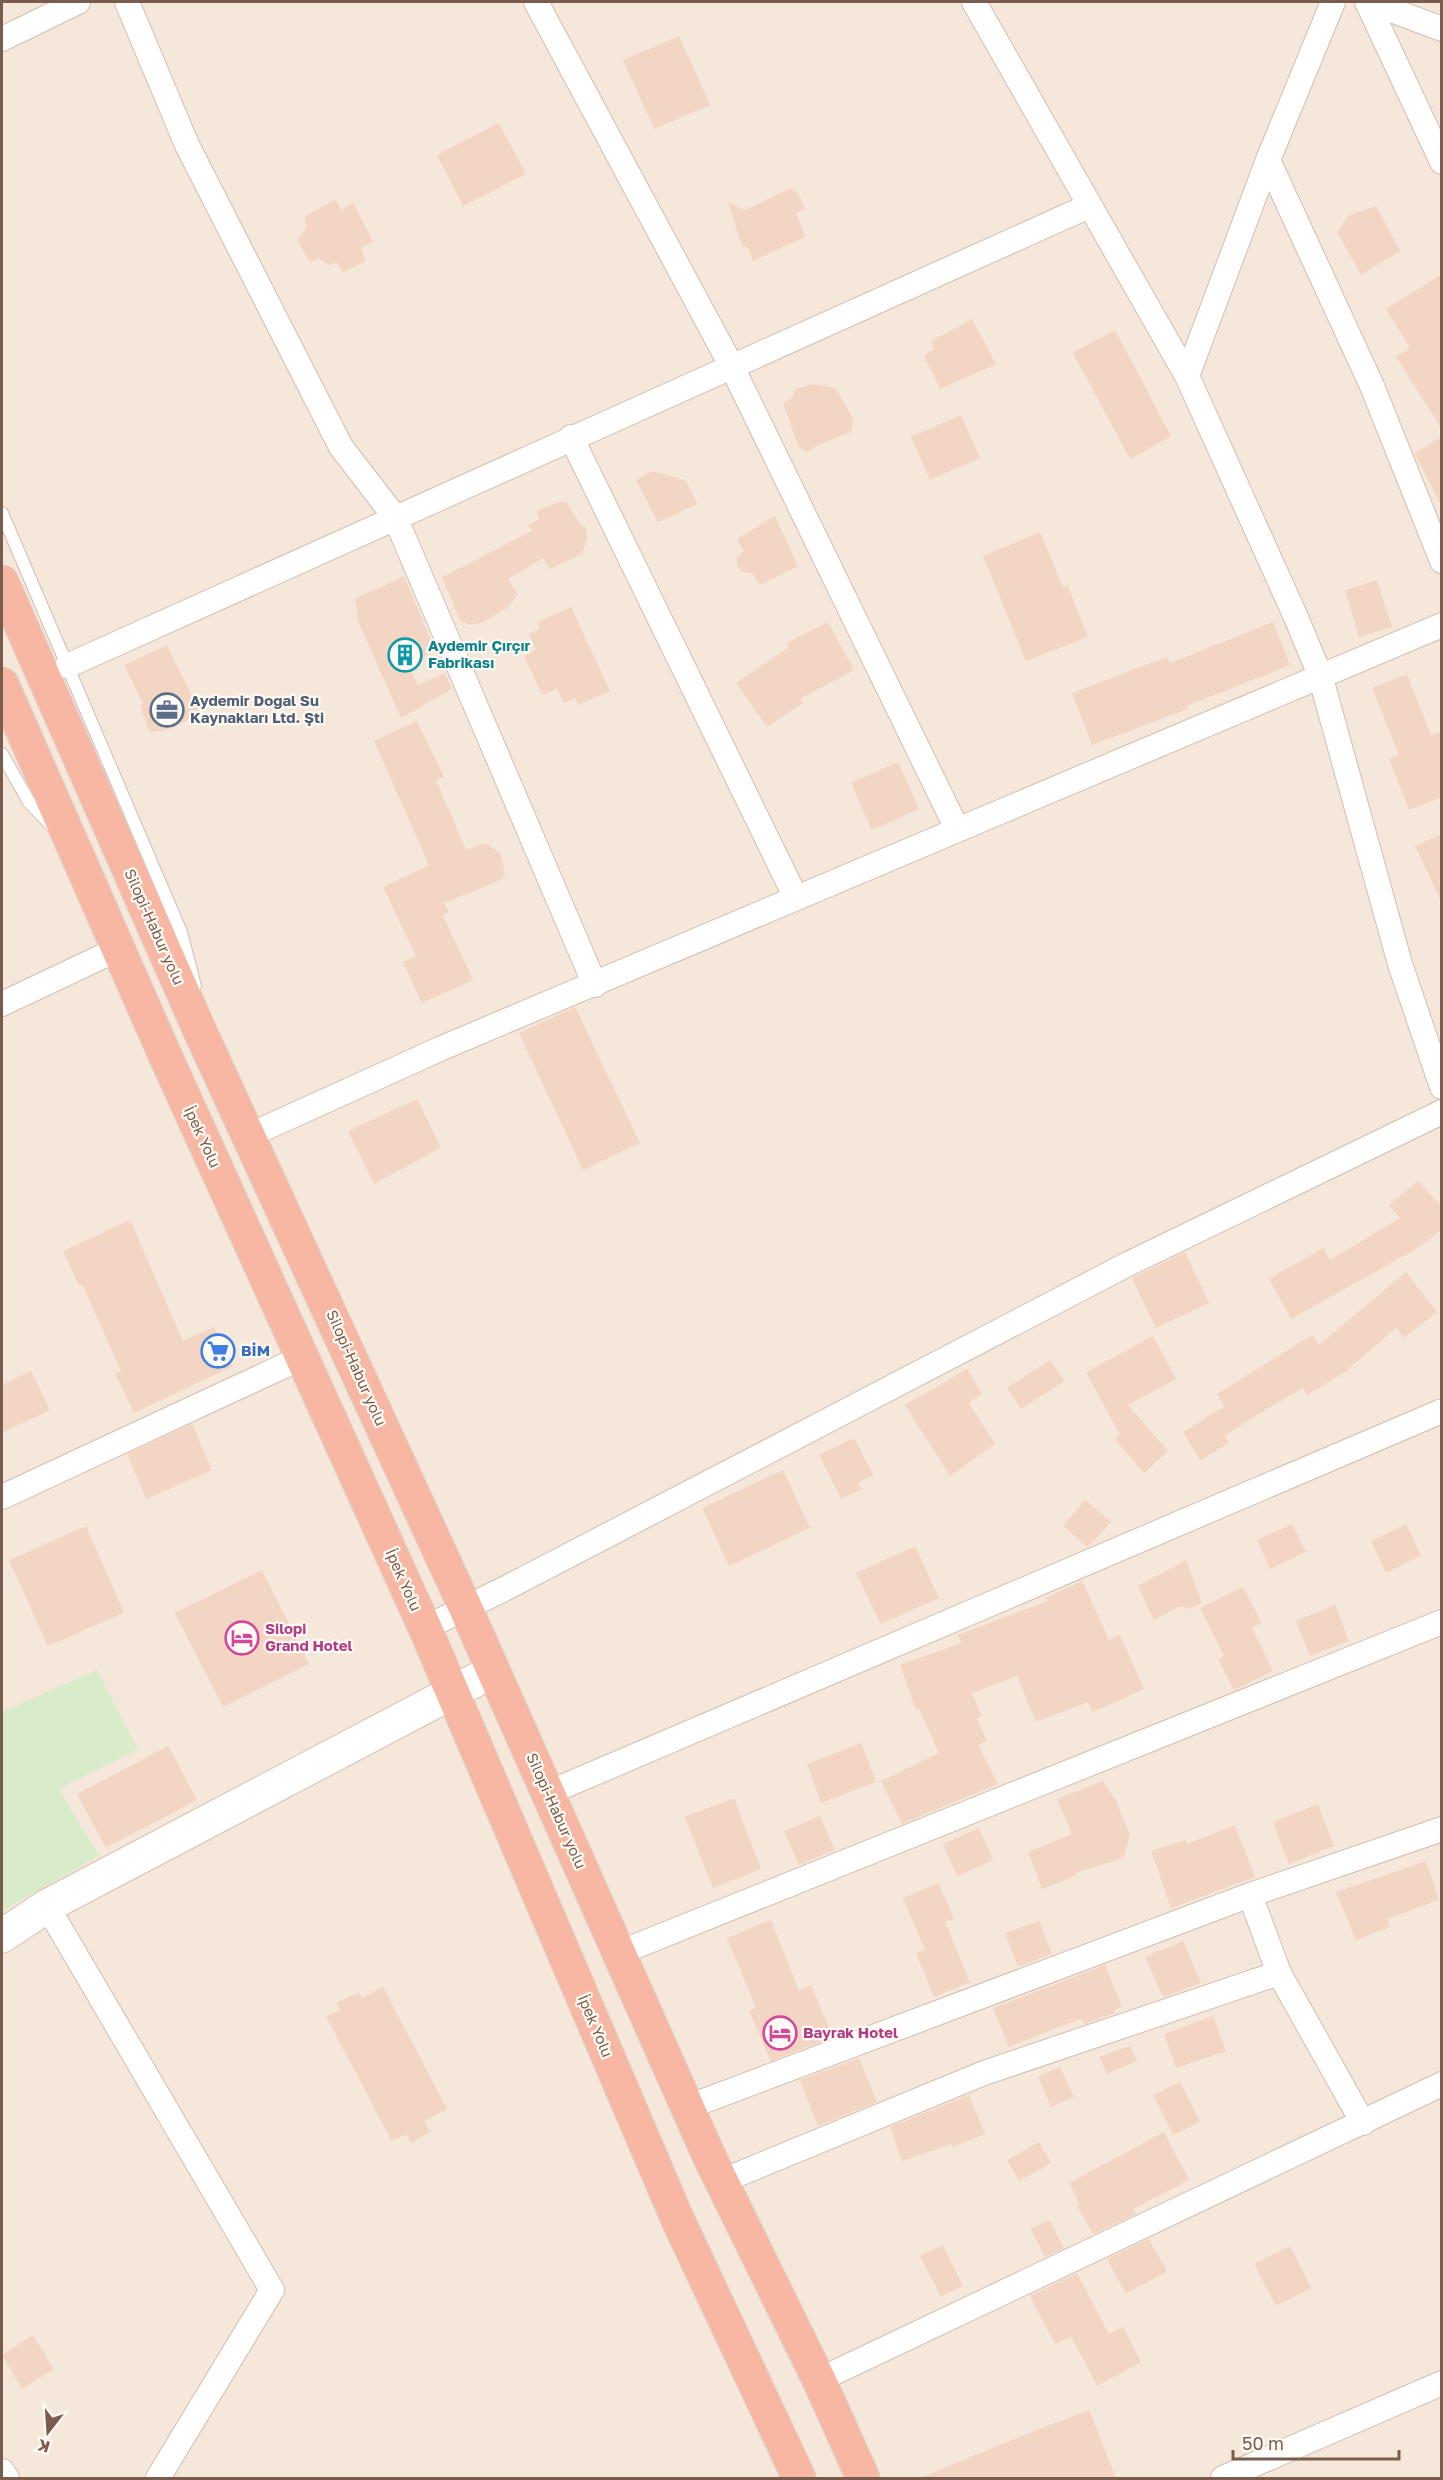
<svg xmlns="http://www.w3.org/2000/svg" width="1443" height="2480" viewBox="0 0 1443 2480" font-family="'Golos Text',sans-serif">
<rect width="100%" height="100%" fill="#fdf6ec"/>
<!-- residential -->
<rect fill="#f5e8da" x="2" y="2" width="1439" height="2476"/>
<!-- green -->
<polygon fill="#d8ecc9" points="97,1670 138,1749 59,1789 99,1856 2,1911 2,1712"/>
<!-- building -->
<g fill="#f3d5c3">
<polygon points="679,36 710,105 654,129 623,60"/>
<polygon points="499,123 526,174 463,206 437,155"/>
<polygon points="791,188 798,193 805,208 796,213 805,237 753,261 748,248 742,246 728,202 745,210"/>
<polygon points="335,199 341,210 353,203 373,241 361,248 366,261 343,272 336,262 329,265 318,258 310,262 297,240 306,229 305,217"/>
<polygon points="1376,206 1400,251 1361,275 1337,232 1349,215"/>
<polygon points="1442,274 1442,429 1396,357 1410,348 1386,309"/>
<polygon points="972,319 996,364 940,389 924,356 934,349 931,341"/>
<polygon points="1115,330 1171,436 1130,459 1073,353"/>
<polygon points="814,384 836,388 853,419 851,432 818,445 807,452 798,446 783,403 793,397 795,389"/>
<polygon points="961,415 980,458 930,480 911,437"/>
<polygon points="1442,437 1442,506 1414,453"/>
<polygon points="652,471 685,480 698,504 658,522 636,480"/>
<polygon points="559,502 566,502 580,524 586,528 587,540 582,554 550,569 543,558 508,579 518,595 507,608 483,622 470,625 460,621 442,577 532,531 528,525 539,519 537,511"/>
<polygon points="775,516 798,566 760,585 752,573 742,572 737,565 737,557 744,551 737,539"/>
<polygon points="1040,532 1063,587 1068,586 1088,637 1026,661 983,556"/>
<polygon points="404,576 435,650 408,666 418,685 445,673 452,689 401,718 358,621 355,599"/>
<polygon points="1377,580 1392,627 1359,637 1345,590"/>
<polygon points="571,607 610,691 578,705 575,698 564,703 557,689 542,695 524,656 536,650 529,634 540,629 537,622"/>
<polygon points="828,622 854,670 800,699 803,703 767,727 736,683 789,647 787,643"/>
<polygon points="1273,622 1290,665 1187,706 1188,709 1092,745 1072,693 1167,657 1170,663"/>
<polygon points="167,645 199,710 186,721 168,730 150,732 140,706 143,704 124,665"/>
<polygon points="1407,674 1431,735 1442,731 1442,797 1409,810 1389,759 1399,755 1372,688"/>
<polygon points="417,721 444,777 436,780 466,850 486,843 493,848 501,854 505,875 501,880 444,903 449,912 443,915 473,980 422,1003 403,962 416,956 383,887 429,865 374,741"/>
<polygon points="898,762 919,809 872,830 851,783"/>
<polygon points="1442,834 1442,903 1415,846"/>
<polygon points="575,1007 640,1143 583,1170 519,1033"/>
<polygon points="417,1099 441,1148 374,1184 348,1131"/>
<polygon points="1418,1181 1442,1207 1442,1229 1423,1245 1291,1319 1269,1279 1323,1248 1330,1260 1400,1218 1389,1205"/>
<polygon points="130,1220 183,1341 214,1327 233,1366 134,1413 115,1373 121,1371 82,1284 79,1285 63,1251"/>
<polygon points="1185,1252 1209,1303 1156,1328 1132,1278"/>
<polygon points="1406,1272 1437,1312 1404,1338 1396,1328 1345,1372 1307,1395 1303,1388 1258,1414 1225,1436 1229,1443 1200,1460 1183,1432 1225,1406 1217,1394 1312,1335 1319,1345"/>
<polygon points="1153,1336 1176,1379 1128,1405 1168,1451 1144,1473 1115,1439 1120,1435 1086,1372"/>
<polygon points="1050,1360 1065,1381 1021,1409 1007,1388"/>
<polygon points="967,1369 982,1394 969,1403 995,1444 950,1476 905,1405"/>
<polygon points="31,1371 50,1410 2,1433 2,1385"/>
<polygon points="192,1424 212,1470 146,1499 127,1454"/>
<polygon points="854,1438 873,1475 858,1483 862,1489 841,1499 819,1455"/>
<polygon points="783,1470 810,1528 729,1566 702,1508"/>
<polygon points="1085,1500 1111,1522 1088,1547 1063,1526"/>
<polygon points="1292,1524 1306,1552 1270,1569 1257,1540"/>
<polygon points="1406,1524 1421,1556 1386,1573 1371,1541"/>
<polygon points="86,1526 124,1613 48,1646 9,1560"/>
<polygon points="915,1546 939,1598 881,1624 856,1573"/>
<polygon points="1186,1560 1202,1603 1189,1609 1181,1606 1154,1620 1138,1586"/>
<polygon points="262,1570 309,1664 223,1707 175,1613"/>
<polygon points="1082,1581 1109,1640 1120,1635 1144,1689 1093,1712 1088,1702 1036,1722 1017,1676 972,1693 982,1716 977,1719 987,1741 978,1745 998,1784 902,1824 881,1781 939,1753 919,1709 916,1710 900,1665 961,1643 958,1635 1047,1601 1045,1598"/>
<polygon points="1243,1587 1262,1623 1252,1628 1273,1671 1234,1690 1218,1659 1224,1656 1200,1608"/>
<polygon points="1335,1605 1349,1641 1310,1656 1296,1621"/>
<polygon points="861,1743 876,1782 821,1803 807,1764"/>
<polygon points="168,1746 197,1800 106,1848 77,1794"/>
<polygon points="1103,1781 1115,1799 1130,1835 1123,1858 1076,1873 1077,1875 1042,1889 1028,1852 1072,1834 1057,1799"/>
<polygon points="734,1798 761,1869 713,1888 685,1817"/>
<polygon points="1318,1804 1334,1846 1289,1864 1273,1822"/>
<polygon points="820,1816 835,1850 799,1865 784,1831"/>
<polygon points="1235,1825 1255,1877 1171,1908 1151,1851 1185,1840 1187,1844"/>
<polygon points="979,1828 993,1860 957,1876 943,1844"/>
<polygon points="1426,1861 1439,1900 1387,1919 1390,1927 1356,1940 1336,1892"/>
<polygon points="938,1883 954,1919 945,1922 970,1982 934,1997 916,1953 925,1950 903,1898"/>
<polygon points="771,1920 799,1990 811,1985 833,2037 771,2061 749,2011 756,2008 727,1938"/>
<polygon points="1039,1921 1052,1954 1018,1967 1005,1933"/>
<polygon points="1183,1941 1201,1983 1163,1997 1145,1957"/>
<polygon points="1105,1965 1122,2007 1114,2010 1115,2013 1085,2024 1080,2019 1009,2047 993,2008"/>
<polygon points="383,1987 447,2109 424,2121 430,2132 411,2143 406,2134 392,2141 326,2017 340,2010 336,2003 359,1992 362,1998"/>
<polygon points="1213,2016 1226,2051 1176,2068 1164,2034"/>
<polygon points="1130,2046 1137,2061 1107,2074 1099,2057"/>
<polygon points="859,2058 877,2102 818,2126 800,2080"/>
<polygon points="1060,2067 1074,2097 1051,2107 1038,2076"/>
<polygon points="1180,2082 1200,2122 1173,2135 1153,2095"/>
<polygon points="969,2095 985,2134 953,2147 952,2144 902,2161 890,2127"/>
<polygon points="1164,2132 1189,2180 1133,2209 1136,2214 1093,2234 1077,2206 1080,2205 1069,2183"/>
<polygon points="1039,2142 1051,2163 1019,2181 1007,2160"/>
<polygon points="1049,2220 1064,2248 1045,2257 1031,2229"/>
<polygon points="1149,2239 1167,2271 1126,2294 1107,2259"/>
<polygon points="943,2245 963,2286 941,2296 920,2256"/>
<polygon points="1290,2246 1311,2288 1276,2306 1254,2264"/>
<polygon points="1077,2273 1109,2334 1123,2327 1141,2362 1097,2386 1071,2336 1055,2344 1030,2296"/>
<polygon points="33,2335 54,2369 22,2389 2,2355"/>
<polygon points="1089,2410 1116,2478 920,2478 1014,2439"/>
</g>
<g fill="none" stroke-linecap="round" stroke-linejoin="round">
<!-- lane casing -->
<g stroke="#d1beb0" stroke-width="14">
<g id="lane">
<polyline points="2,513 181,932 195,986"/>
<polyline points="2,754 29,802 52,826"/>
</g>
</g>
<!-- street casing -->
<g stroke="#d1beb0" stroke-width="26">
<g id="street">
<polyline points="127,2 187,145 341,447 395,517 595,985"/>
<polyline points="536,2 732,367 957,829"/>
<polyline points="974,2 1187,376 1295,615 1320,675 1400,964 1442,1087"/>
<polyline points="1367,2 1442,162"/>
<polyline points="1370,2 1442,29"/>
<polyline points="2,39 78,2"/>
<polyline points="1268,160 1372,386 1442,561"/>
<polyline points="1187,376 1268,160 1333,2"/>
<polyline points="571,437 796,898"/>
<polyline points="67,666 1089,206"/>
<polyline points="2,1004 118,949"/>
<polyline points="250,1135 442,1048 1442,625"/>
<polyline points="2,1497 303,1357"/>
<polyline points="425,1628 510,1586 1128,1264 1442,1112"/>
<polyline points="548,1793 1442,1411"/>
<polyline points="1250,1895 1279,1973 1363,2123"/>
<polyline points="47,1906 272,2290 158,2478"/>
<polyline points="619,1953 1442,1622"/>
<polyline points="688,2107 1250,1895 1442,1829"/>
<polyline points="722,2181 984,2073 1279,1973"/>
<polyline points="819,2380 1442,2084"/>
<polyline points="2,2471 7,2478"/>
<polyline points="1223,2478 1442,2383"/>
</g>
</g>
<!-- secondary casing -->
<g stroke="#d6c0b0" stroke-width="35">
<polyline id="secondary" points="2,1936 47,1906 493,1671"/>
</g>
<!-- highway casing -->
<g stroke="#dad1cd" stroke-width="35">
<g id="highway">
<polyline points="2,582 199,1029 466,1609 709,2156 819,2380 863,2478"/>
<polyline points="2,684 164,1053 425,1628 677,2218 799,2478"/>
</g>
</g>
<!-- lane -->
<use href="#lane" stroke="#fff" stroke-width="12"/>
<!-- street -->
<use href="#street" stroke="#fff" stroke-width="24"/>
<!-- secondary -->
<use href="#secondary" stroke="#fff" stroke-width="33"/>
<!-- highway -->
<use href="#highway" stroke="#f7b7a3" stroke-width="33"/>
</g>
<!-- icons -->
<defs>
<g id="building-ring" transform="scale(1.725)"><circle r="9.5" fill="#fffaf3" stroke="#0f9aa8" stroke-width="1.5"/><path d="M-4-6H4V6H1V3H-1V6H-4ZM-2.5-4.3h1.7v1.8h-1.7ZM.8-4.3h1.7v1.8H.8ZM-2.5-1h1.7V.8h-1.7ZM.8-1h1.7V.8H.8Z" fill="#0f9aa8"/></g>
<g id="office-ring" transform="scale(1.725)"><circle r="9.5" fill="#fffaf3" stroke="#5c6f8a" stroke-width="1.5"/><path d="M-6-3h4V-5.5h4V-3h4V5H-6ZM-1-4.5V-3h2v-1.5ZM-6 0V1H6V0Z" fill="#5c6f8a"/></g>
<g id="supermarket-ring" transform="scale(1.725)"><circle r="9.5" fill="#fffaf3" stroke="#3f7fe0" stroke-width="1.5"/><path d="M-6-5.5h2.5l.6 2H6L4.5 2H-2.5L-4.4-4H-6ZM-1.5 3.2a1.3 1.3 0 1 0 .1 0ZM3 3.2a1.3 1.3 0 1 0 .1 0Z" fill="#3f7fe0"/></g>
<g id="hotel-ring" transform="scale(1.725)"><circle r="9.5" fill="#fffaf3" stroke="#d1479c" stroke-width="1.5"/><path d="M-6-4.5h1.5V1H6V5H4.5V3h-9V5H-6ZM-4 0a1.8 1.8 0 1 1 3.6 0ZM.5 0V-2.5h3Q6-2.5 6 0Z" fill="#d1479c"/></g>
</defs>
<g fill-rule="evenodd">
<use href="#building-ring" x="405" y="655"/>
<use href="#office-ring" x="167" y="710"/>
<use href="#supermarket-ring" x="218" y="1351"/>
<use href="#hotel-ring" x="242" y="1638"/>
<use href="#hotel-ring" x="780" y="2033"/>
</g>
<g text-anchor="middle" stroke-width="4.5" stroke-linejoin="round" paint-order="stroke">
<!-- culture labels -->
<g font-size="15" font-weight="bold" fill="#0d838f" stroke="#fffaf3" text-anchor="start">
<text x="428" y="651">Aydemir Çırçır<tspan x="428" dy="17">Fabrikası</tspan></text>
</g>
<!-- service labels -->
<g font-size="15" font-weight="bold" fill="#4e5e75" stroke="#fffaf3" text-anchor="start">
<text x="190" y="706">Aydemir Doğal Su<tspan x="190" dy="17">Kaynakları Ltd. Şti</tspan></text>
</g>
<!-- street labels -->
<g font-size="15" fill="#7a5c4d" stroke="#fffaf3">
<text transform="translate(154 927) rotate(66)" y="5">Silopi-Habur yolu</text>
<text transform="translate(202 1137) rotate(65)" y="5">İpek Yolu</text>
<text transform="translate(356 1368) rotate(66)" y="5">Silopi-Habur yolu</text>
<text transform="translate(403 1580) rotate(66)" y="5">İpek Yolu</text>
<text transform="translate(556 1811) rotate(66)" y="5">Silopi-Habur yolu</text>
<text transform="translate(595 2026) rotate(67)" y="5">İpek Yolu</text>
</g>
<!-- shop labels -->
<g font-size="15" font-weight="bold" fill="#366cbe" stroke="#fffaf3" text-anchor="start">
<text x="241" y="1356">BİM</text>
</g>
<!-- hotel labels -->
<g font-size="15" font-weight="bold" fill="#b23c85" stroke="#fffaf3" text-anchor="start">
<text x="265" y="1634">Silopi<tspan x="265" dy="17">Grand Hotel</tspan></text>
<text x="803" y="2038">Bayrak Hotel</text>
</g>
</g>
<!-- border -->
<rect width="1443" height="2480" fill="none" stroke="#7a5c4d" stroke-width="6"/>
<!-- north arrow -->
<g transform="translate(48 2432) rotate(197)" stroke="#fffaf3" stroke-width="4.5" paint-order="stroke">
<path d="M0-4.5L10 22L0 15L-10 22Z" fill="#7a5c4d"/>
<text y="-9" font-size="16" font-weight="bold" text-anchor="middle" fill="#7a5c4d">K</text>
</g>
<!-- scale -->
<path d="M1233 2450v9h166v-9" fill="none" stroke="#7a5c4d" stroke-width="3"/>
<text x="1242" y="2450" font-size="18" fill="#7a5c4d" stroke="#fffaf3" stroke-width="4.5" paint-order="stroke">50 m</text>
</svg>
